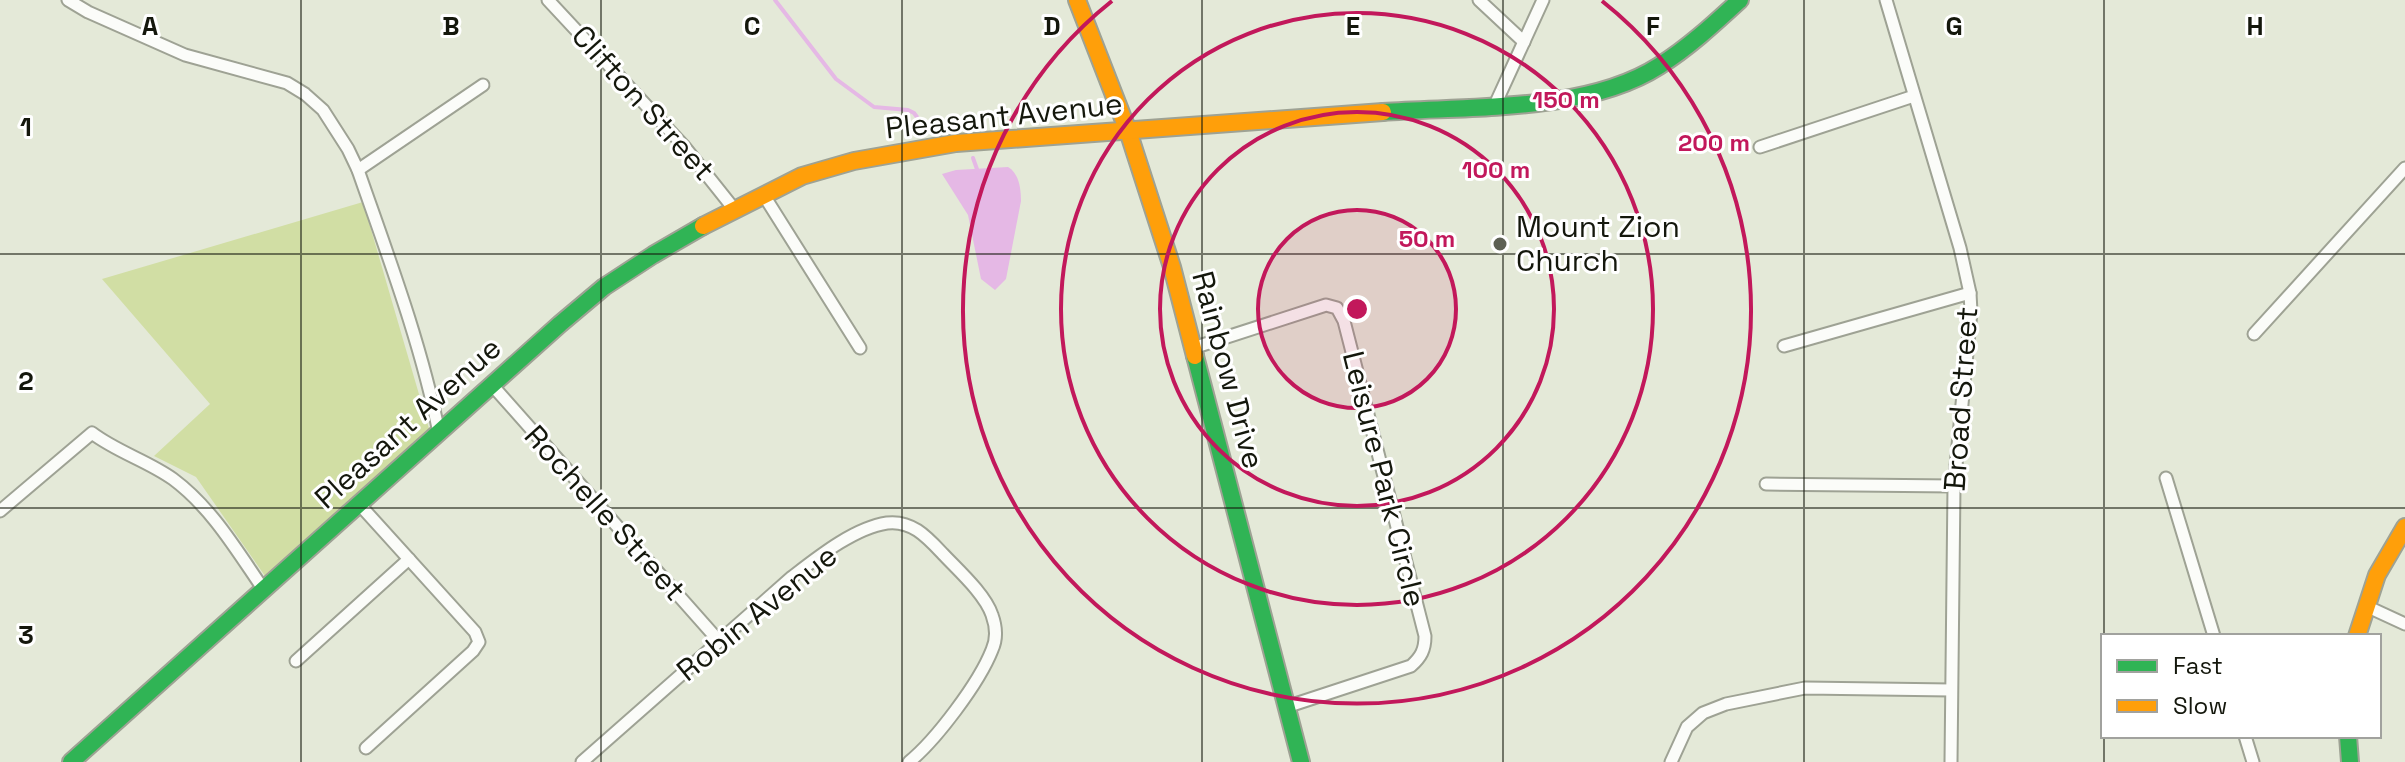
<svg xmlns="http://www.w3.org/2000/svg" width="2405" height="762" viewBox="0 0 2405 762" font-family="'Space Grotesk',sans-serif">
<rect width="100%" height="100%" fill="#e4e9d8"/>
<!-- green -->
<polygon fill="#d1dea4" points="363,202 430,432 265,576 196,477 154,456 210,404 102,279"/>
<!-- water -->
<path fill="#e5b8e5" d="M 1008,167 C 1019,173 1021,189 1021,201 L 1006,279 L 995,290 L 981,279 L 968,215 L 942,174 L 956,170 Z"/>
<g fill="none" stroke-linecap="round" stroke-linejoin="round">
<!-- stream -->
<g stroke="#e5b8e5" stroke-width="4">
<polyline points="775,0 836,79 874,107 908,110 914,113 920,121 929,125 959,130"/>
<polyline points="973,158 978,172"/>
</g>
<!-- street casing -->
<g stroke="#9ea294" stroke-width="15">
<g id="street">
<path d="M 68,0 L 88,12 L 185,55 L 287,83 L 305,94 L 323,110 L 348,149 L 358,170 C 388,256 421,343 439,433"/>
<polyline points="548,0 683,145 734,209"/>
<polyline points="1479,0 1524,42"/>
<polyline points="1886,0 1960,248 1970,293 1971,312 1954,486 1951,762"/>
<polyline points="1494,107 1543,0"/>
<polyline points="1760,147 1914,96"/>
<polyline points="358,170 483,85"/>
<polyline points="763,194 860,348"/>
<polyline points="2254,334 2405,168"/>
<polyline points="1784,346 1970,293"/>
<path d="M 1193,348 L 1326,305 L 1337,308 L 1344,321 L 1425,636 C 1425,650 1421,657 1411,666 L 1286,707"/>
<polyline points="492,385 718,640"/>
<polyline points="2166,478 2214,636"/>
<polyline points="1766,484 1954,486"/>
<polyline points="360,505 475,632 479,642 473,651 366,748"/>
<path d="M 0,511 L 92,433 C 117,452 148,461 173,479 C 212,508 237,551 264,590"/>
<polyline points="2366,606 2405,624"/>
<polyline points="296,661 409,559"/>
<polyline points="2245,736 2253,762"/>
<path d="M 582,762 L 792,577 C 818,557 854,528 887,523 C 912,520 927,537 943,554 C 958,570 985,594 992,615 C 996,626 997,639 992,650 C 979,683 936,740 909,762"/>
<polyline points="1671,762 1687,727 1703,713 1726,704 1805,688 1951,690"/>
</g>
</g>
<!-- fast casing -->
<g stroke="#9ea294" stroke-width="20">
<g id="fast">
<path d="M 1383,112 C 1467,106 1586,113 1659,66 C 1688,48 1715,23 1740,0"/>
<polyline points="1195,356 1301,762"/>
<polyline points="2348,736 2350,762"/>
<polyline points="71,762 560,324 604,287 653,255 703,226"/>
</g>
</g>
<!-- slow casing -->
<g stroke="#9ea294" stroke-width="20">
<g id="slow">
<polyline points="1077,0 1128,131 1172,267 1195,356"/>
<polyline points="703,226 802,176 854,161 956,143 1383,112"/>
<polyline points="2357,636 2377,575 2405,527"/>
</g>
</g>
<!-- street -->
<use href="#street" stroke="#fbfcf9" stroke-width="11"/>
<!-- fast -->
<use href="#fast" stroke="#30b455" stroke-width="16"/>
<!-- slow -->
<use href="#slow" stroke="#ff9f0a" stroke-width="16"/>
</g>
<!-- grid -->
<path fill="none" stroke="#14170c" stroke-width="2" stroke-opacity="0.55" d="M 301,0 L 301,762M 601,0 L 601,762M 902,0 L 902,762M 1202,0 L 1202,762M 1503,0 L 1503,762M 1804,0 L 1804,762M 2104,0 L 2104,636M 0,254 L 2405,254M 0,508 L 2405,508M 2104,736 L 2104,762"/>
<!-- distance rings -->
<circle cx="1357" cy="309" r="99" fill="#c2185b" fill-opacity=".12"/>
<g fill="none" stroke="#c2185b" stroke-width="4">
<circle cx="1357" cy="309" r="99"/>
<circle cx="1357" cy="309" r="197"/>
<circle cx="1357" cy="309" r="296"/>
<path d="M1602 1A394 394 0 1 1 1112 1"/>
</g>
<!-- markers -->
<circle fill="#5d6053" stroke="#fff" stroke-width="3" cx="1500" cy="244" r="8"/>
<g text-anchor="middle" stroke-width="6" stroke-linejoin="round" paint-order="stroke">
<!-- street labels -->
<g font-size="30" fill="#14170c" stroke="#fff">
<text transform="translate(643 103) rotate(48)" y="10">Clifton Street</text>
<text transform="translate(1004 116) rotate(-6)" y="10">Pleasant Avenue</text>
<text transform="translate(1228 370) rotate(75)" y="10">Rainbow Drive</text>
<text transform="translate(1961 399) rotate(-86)" y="10">Broad Street</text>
<text transform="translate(408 423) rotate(-42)" y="10">Pleasant Avenue</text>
<text transform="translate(1384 479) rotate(76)" y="10">Leisure Park Circle</text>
<text transform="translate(605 513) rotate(48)" y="10">Rochelle Street</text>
<text transform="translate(757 613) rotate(-39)" y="10">Robin Avenue</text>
</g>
<!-- poi labels -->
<g font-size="30" fill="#14170c" stroke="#fff" text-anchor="start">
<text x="1516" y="237">Mount Zion<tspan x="1516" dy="34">Church</tspan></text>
</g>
</g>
<g font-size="26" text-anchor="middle" font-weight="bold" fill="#14170c" stroke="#fff" stroke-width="6" stroke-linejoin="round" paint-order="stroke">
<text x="150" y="35">A</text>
<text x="451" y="35">B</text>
<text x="752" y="35">C</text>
<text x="1052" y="35">D</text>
<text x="1353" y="35">E</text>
<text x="1653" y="35">F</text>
<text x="1954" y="35">G</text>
<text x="2255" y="35">H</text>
<text x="26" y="136">1</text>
<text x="26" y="390">2</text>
<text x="26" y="644">3</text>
</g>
<circle cx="1357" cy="309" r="12" fill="#c2185b" stroke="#fff" stroke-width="4"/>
<g font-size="24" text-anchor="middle" font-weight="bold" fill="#c2185b" stroke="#fff" stroke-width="6" stroke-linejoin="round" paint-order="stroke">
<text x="1566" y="108">150 m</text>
<text x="1714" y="151">200 m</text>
<text x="1496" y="178">100 m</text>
<text x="1427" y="247">50 m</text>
</g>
<!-- legend -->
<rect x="2101" y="634" width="280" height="104" fill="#ffffff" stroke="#a1a29e" stroke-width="2"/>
<rect x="2117" y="660" width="40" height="12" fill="#30b455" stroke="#a1a29e" stroke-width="2"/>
<text x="2173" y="674" font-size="24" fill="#14170c">Fast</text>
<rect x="2117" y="700" width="40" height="12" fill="#ff9f0a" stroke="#a1a29e" stroke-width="2"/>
<text x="2173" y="714" font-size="24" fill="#14170c">Slow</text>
</svg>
